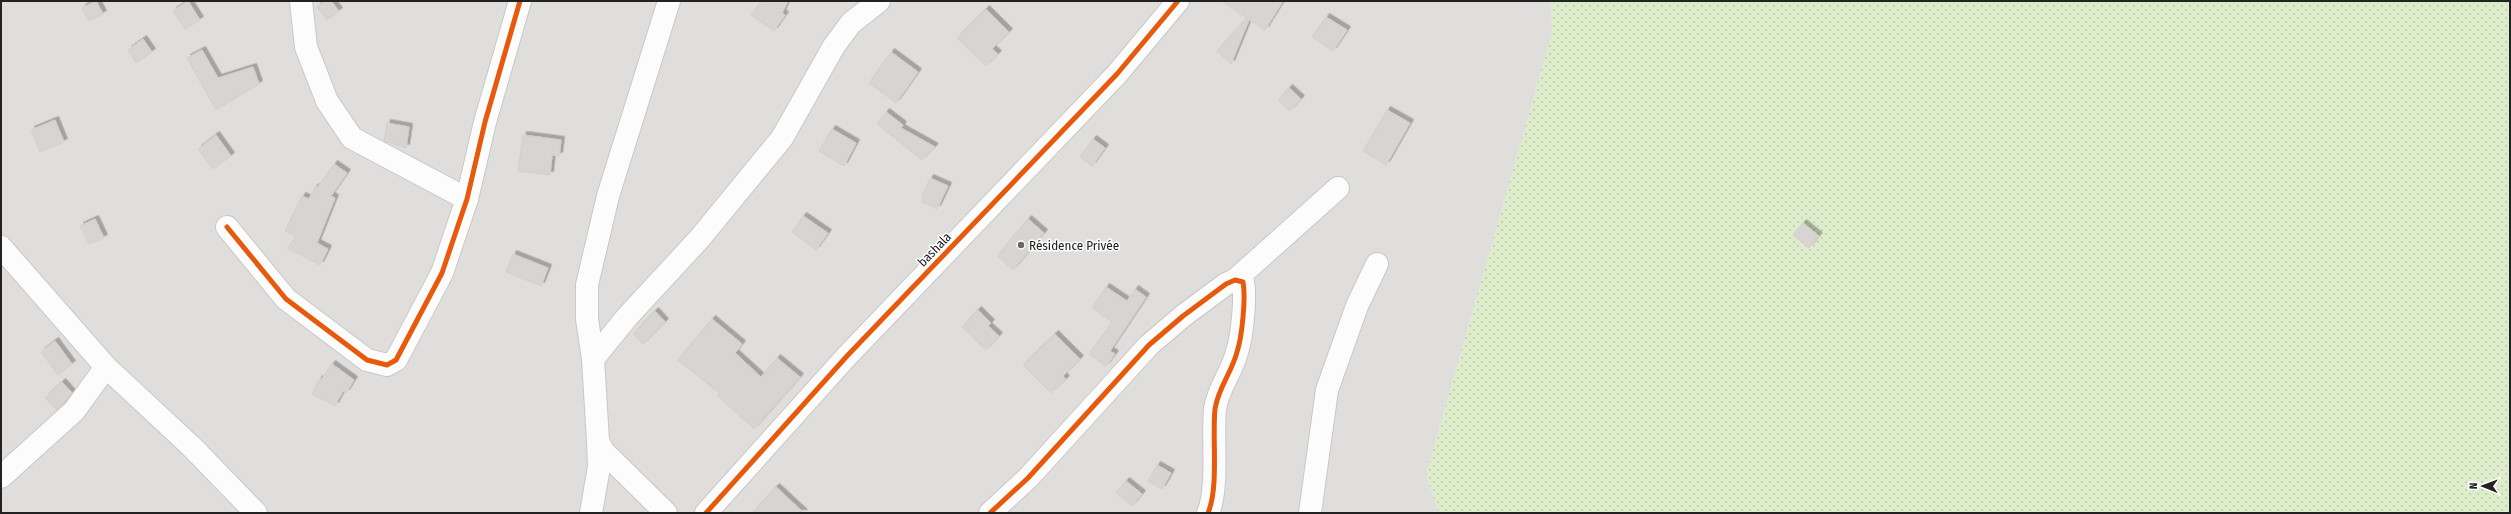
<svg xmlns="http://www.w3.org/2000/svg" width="2511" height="514" viewBox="0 0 2511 514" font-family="'Fira Sans Condensed',sans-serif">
<defs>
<pattern id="grass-dots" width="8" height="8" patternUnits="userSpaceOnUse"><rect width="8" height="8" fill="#ddeccb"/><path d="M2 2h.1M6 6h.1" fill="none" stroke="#bdcaae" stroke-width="1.8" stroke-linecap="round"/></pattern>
<filter id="shadow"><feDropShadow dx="3.5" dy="-3.5" stdDeviation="0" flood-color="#0004"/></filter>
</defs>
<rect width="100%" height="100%" fill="#f0eeeb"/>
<!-- residential -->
<polygon fill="#dfdedc" points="1,1 1551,1 1552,33 1426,475 1439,513 1,513"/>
<!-- grass -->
<polygon fill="url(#grass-dots)" points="1551,1 2510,1 2510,513 1439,513 1426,475 1552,33"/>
<!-- building -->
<g fill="#d7d4d2" stroke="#d3d0cc" filter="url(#shadow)">
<polygon points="96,1 103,14 89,21 82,8"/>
<polygon points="188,1 200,20 185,29 173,11"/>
<polygon points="325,1 331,1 339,11 327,20 317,7"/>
<polygon points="761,1 788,1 782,13 785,15 774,31 751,15"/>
<polygon points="1221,1 1283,1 1265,30 1249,20 1231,64 1217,51 1247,18"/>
<polygon points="986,9 1009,32 992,49 998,54 986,66 957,38"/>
<polygon points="1326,17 1347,30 1333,51 1312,37"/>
<polygon points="143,39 152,52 136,63 128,50"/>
<polygon points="202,50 218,78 253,67 259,84 216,110 187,58"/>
<polygon points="891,52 918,72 896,103 869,83"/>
<polygon points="1289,88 1301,99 1290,111 1278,100"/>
<polygon points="1387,110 1410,123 1386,165 1363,151"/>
<polygon points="886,112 903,125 901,128 935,147 922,160 877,124"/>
<polygon points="55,120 64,142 40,152 31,130"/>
<polygon points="387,123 409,127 406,148 384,141"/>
<polygon points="832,129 856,143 844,166 819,151"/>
<polygon points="216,135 231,156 213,169 198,149"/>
<polygon points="523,135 561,140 559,156 552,155 550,175 518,171"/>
<polygon points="1093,139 1105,148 1092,166 1080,157"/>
<polygon points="334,164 347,173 331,196 335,198 317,243 328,249 320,265 287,248 296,237 285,231 302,196 309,199 315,187 317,188"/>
<polygon points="930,178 948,186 937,209 922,202 922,196"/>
<polygon points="803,216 828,233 816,250 792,232"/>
<polygon points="95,219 104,238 89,244 80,226"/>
<polygon points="1028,219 1044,233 1013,270 997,256"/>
<polygon points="1803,223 1819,236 1809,248 1793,235"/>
<polygon points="513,254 548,268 541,286 506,272"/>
<polygon points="1106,287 1127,301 1135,289 1146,297 1110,351 1115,354 1106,366 1089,354 1112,322 1092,308"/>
<polygon points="978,310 991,323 988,326 999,336 986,350 962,327"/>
<polygon points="655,311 665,322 643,344 633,334"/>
<polygon points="712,319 742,344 735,353 761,377 777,358 800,377 754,429 717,395 719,393 678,360"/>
<polygon points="1055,334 1080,359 1063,376 1066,379 1051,393 1023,365"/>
<polygon points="55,341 72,364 58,375 41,352"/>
<polygon points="332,364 354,380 346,393 343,391 335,406 312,394 319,379 321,380"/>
<polygon points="62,382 72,393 57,410 45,398"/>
<polygon points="1157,465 1171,473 1162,489 1148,481"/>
<polygon points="1126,481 1142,494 1132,506 1116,493"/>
<polygon points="776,487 804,513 752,513"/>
</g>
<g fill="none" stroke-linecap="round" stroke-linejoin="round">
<!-- minor casing -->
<g stroke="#c9c8c7" stroke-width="24">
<g id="minor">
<polyline points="301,1 306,47 327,101 352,138 467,199"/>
<polyline points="227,227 286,299 367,360 387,365 396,360 442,273 467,199 485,122 520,1"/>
<polyline points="1,247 106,367 192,447 256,513"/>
<polyline points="1235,280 1338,188"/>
<polyline points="593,359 627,317 700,238 782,138 834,46 851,23 879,1"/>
<polyline points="598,441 603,451 666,513"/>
<polyline points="1,477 74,411 106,367"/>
<polyline points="591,513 599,467 598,441 593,359 587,319 587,285 608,196 669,1"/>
<polyline points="706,513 847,356 1117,74 1178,1"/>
<path d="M 990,513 L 1028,478 L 1149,345 L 1183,316 L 1226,284 L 1235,280 L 1243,282 C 1246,298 1242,337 1237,352 C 1232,372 1218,388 1215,409 C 1212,439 1219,487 1208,513"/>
<polyline points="1310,513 1327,390 1357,306 1377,264"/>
</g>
</g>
<!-- minor -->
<use href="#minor" stroke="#fdfcfc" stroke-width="22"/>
<!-- cycleway casing -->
<g stroke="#fff" stroke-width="8">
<g id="cycleway">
<polyline points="227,227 286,299 367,360 387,365 396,360 442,273 467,199 485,122 520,1"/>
<polyline points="706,513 847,356 1117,74 1178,1"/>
<path d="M 990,513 L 1028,478 L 1149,345 L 1183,316 L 1226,284 L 1235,280 L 1243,282 C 1246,298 1242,337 1237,352 C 1232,372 1218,388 1215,409 C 1212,439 1219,487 1208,513"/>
</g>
</g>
<!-- cycleway -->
<use href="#cycleway" stroke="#e8590c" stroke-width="5"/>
</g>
<!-- markers -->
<circle fill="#6a6968" stroke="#fff" stroke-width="1.5" cx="1021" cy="245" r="4"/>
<g text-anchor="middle" stroke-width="3" stroke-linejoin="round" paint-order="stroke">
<!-- poi labels -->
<g font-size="13" fill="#222" stroke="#fff" text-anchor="start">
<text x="1029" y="250">Résidence Privée</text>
</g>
<!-- street labels -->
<g font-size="13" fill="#222" stroke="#fff">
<text transform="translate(934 249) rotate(-46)" y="5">bashala</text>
</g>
</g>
<!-- border -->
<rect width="2511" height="514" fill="none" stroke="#222222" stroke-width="4"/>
<!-- north arrow -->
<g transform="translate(2483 486) rotate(271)" stroke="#ffffff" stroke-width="3" paint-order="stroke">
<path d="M0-3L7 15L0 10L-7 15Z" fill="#222222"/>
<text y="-6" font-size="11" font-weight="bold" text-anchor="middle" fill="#222222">N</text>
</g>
</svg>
